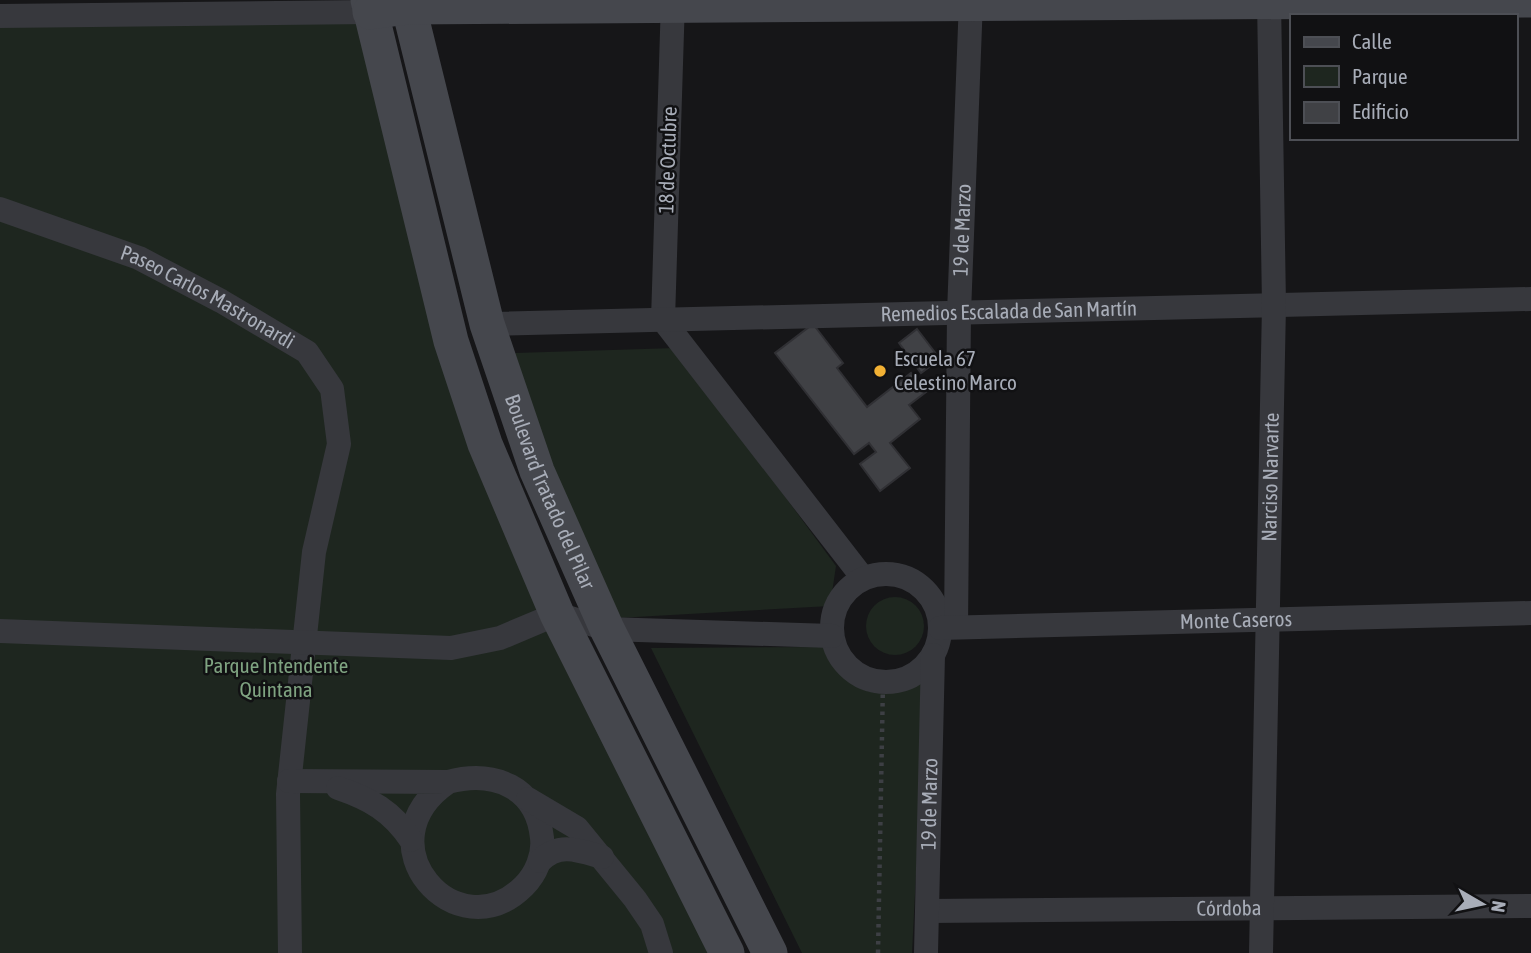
<svg xmlns="http://www.w3.org/2000/svg" width="1531" height="953" viewBox="0 0 1531 953" font-family="'Asap Condensed',sans-serif">
<rect width="100%" height="100%" fill="#161618"/>
<!-- green -->
<g fill="#1e261f">
<polygon points="360,22 436,340 714,953 0,953 0,25"/>
<polygon points="676,348 836,566 830,606 618,618 548,460 515,353"/>
<circle cx="895" cy="626" r="29"/>
<path d="M 827,647 C 839,694 890,708 926,676 L 912,953 L 802,953 L 651,648 Z"/>
</g>
<!-- building -->
<g fill="#404145" stroke="#303034" stroke-width="2">
<polygon points="813,324 843,363 837,368 867,407 911,373 926,392 909,405 920,419 890,443 910,468 880,491 860,464 876,452 869,443 854,454 775,353"/>
<polygon points="917,329 940,359 921,373 899,343"/>
</g>
<g fill="none" stroke-linecap="round" stroke-linejoin="round">
<!-- path -->
<polyline stroke="#3d3f44" stroke-width="4.5" stroke-dasharray="3.5 5" stroke-linecap="butt" points="878,953 883,682"/>
<!-- street -->
<g stroke="#37383d" stroke-width="24">
<polyline points="673,0 663,320 863,578"/>
<polyline points="0,16 370,12"/>
<path id="s1" d="M 0,209 L 139,258 L 221,301 L 307,352 L 332,389 L 339,444 L 314,552 L 288,794 L 290,953"/>
<path id="s2" d="M 487,324 L 1531,299"/>
<circle cx="886" cy="628" r="54"/>
<path id="s3" d="M 956,627 L 959,313 L 971,0"/>
<path id="s4" d="M 940,628 L 1531,613"/>
<polyline points="0,631 451,648 500,638 557,614 607,629 832,636"/>
<path d="M 289,781 L 448,782 C 493,770 537,786 542,838 C 544,855 536,874 524,886 C 457,953 359,843 448,782"/>
<path d="M 338,788 C 370,799 392,811 411,840"/>
<polyline points="528,799 577,828 635,899 652,924 661,953"/>
<path d="M 540,861 C 559,842 578,850 602,857"/>
<path id="s5" d="M 928,911 L 1531,906"/>
<path id="s6" d="M 926,953 L 933,655"/>
<path id="s7" d="M 1261,953 L 1274,305 L 1269,0"/>
</g>
<!-- secondary -->
<g stroke="#45474d" stroke-width="35">
<polyline points="368,0 451,341 485,444 557,614 727,953"/>
<path id="s8" d="M 407,0 L 487,324 L 537,471 L 607,629 L 770,953"/>
<polyline points="370,12 408,7 1531,0"/>
</g>
</g>
<!-- markers -->
<circle fill="#f2b134" stroke="#111113" stroke-width="2.5" cx="880" cy="371" r="7"/>
<g text-anchor="middle" stroke-width="5" stroke-linejoin="round" paint-order="stroke">
<!-- street labels -->
<g font-size="21" fill="#a8adb8" stroke="#111113">
<text transform="translate(668 160) rotate(-88)" y="7">18 de Octubre</text>
<text dy="7" stroke="none"><textPath href="#s3" startOffset="397">19 de Marzo</textPath></text>
<text dy="7" stroke="none"><textPath href="#s1" startOffset="226">Paseo Carlos Mastronardi</textPath></text>
<text dy="7" stroke="none"><textPath href="#s2" startOffset="522">Remedios Escalada de San Martín</textPath></text>
<text dy="7" stroke="none"><textPath href="#s7" startOffset="476">Narciso Narvarte</textPath></text>
<text dy="7" stroke="none"><textPath href="#s8" startOffset="513">Boulevard Tratado del Pilar</textPath></text>
<text dy="7" stroke="none"><textPath href="#s4" startOffset="296">Monte Caseros</textPath></text>
<text dy="7" stroke="none"><textPath href="#s6" startOffset="149">19 de Marzo</textPath></text>
<text dy="7" stroke="none"><textPath href="#s5" startOffset="301">Córdoba</textPath></text>
</g>
<!-- poi labels -->
<g font-size="21" fill="#a8adb8" stroke="#111113" text-anchor="start">
<text x="894" y="366">Escuela 67<tspan x="894" dy="24">Celestino Marco</tspan></text>
</g>
<!-- park labels -->
<g font-size="21" fill="#7fa381" stroke="#111113">
<text x="276" y="673">Parque Intendente<tspan x="276" dy="24">Quintana</tspan></text>
</g>
</g>
<!-- legend -->
<rect x="1290" y="14" width="228" height="126" fill="#111113" stroke="#4d4f55" stroke-width="2"/>
<rect x="1304" y="37" width="35" height="10" fill="#45474d" stroke="#4d4f55" stroke-width="2"/>
<text x="1352" y="49" font-size="21" fill="#a8adb8">Calle</text>
<rect x="1304" y="66" width="35" height="21" fill="#1e261f" stroke="#4d4f55" stroke-width="2"/>
<text x="1352" y="84" font-size="21" fill="#a8adb8">Parque</text>
<rect x="1304" y="102" width="35" height="21" fill="#404145" stroke="#4d4f55" stroke-width="2"/>
<text x="1352" y="119" font-size="21" fill="#a8adb8">Edificio</text>
<!-- north arrow -->
<g transform="translate(1482 904) rotate(99)" stroke="#111113" stroke-width="5" paint-order="stroke">
<path d="M0-5L12 26L0 18L-12 26Z" fill="#a8adb8"/>
<text y="-10" font-size="19" font-weight="bold" text-anchor="middle" fill="#a8adb8">N</text>
</g>
</svg>
